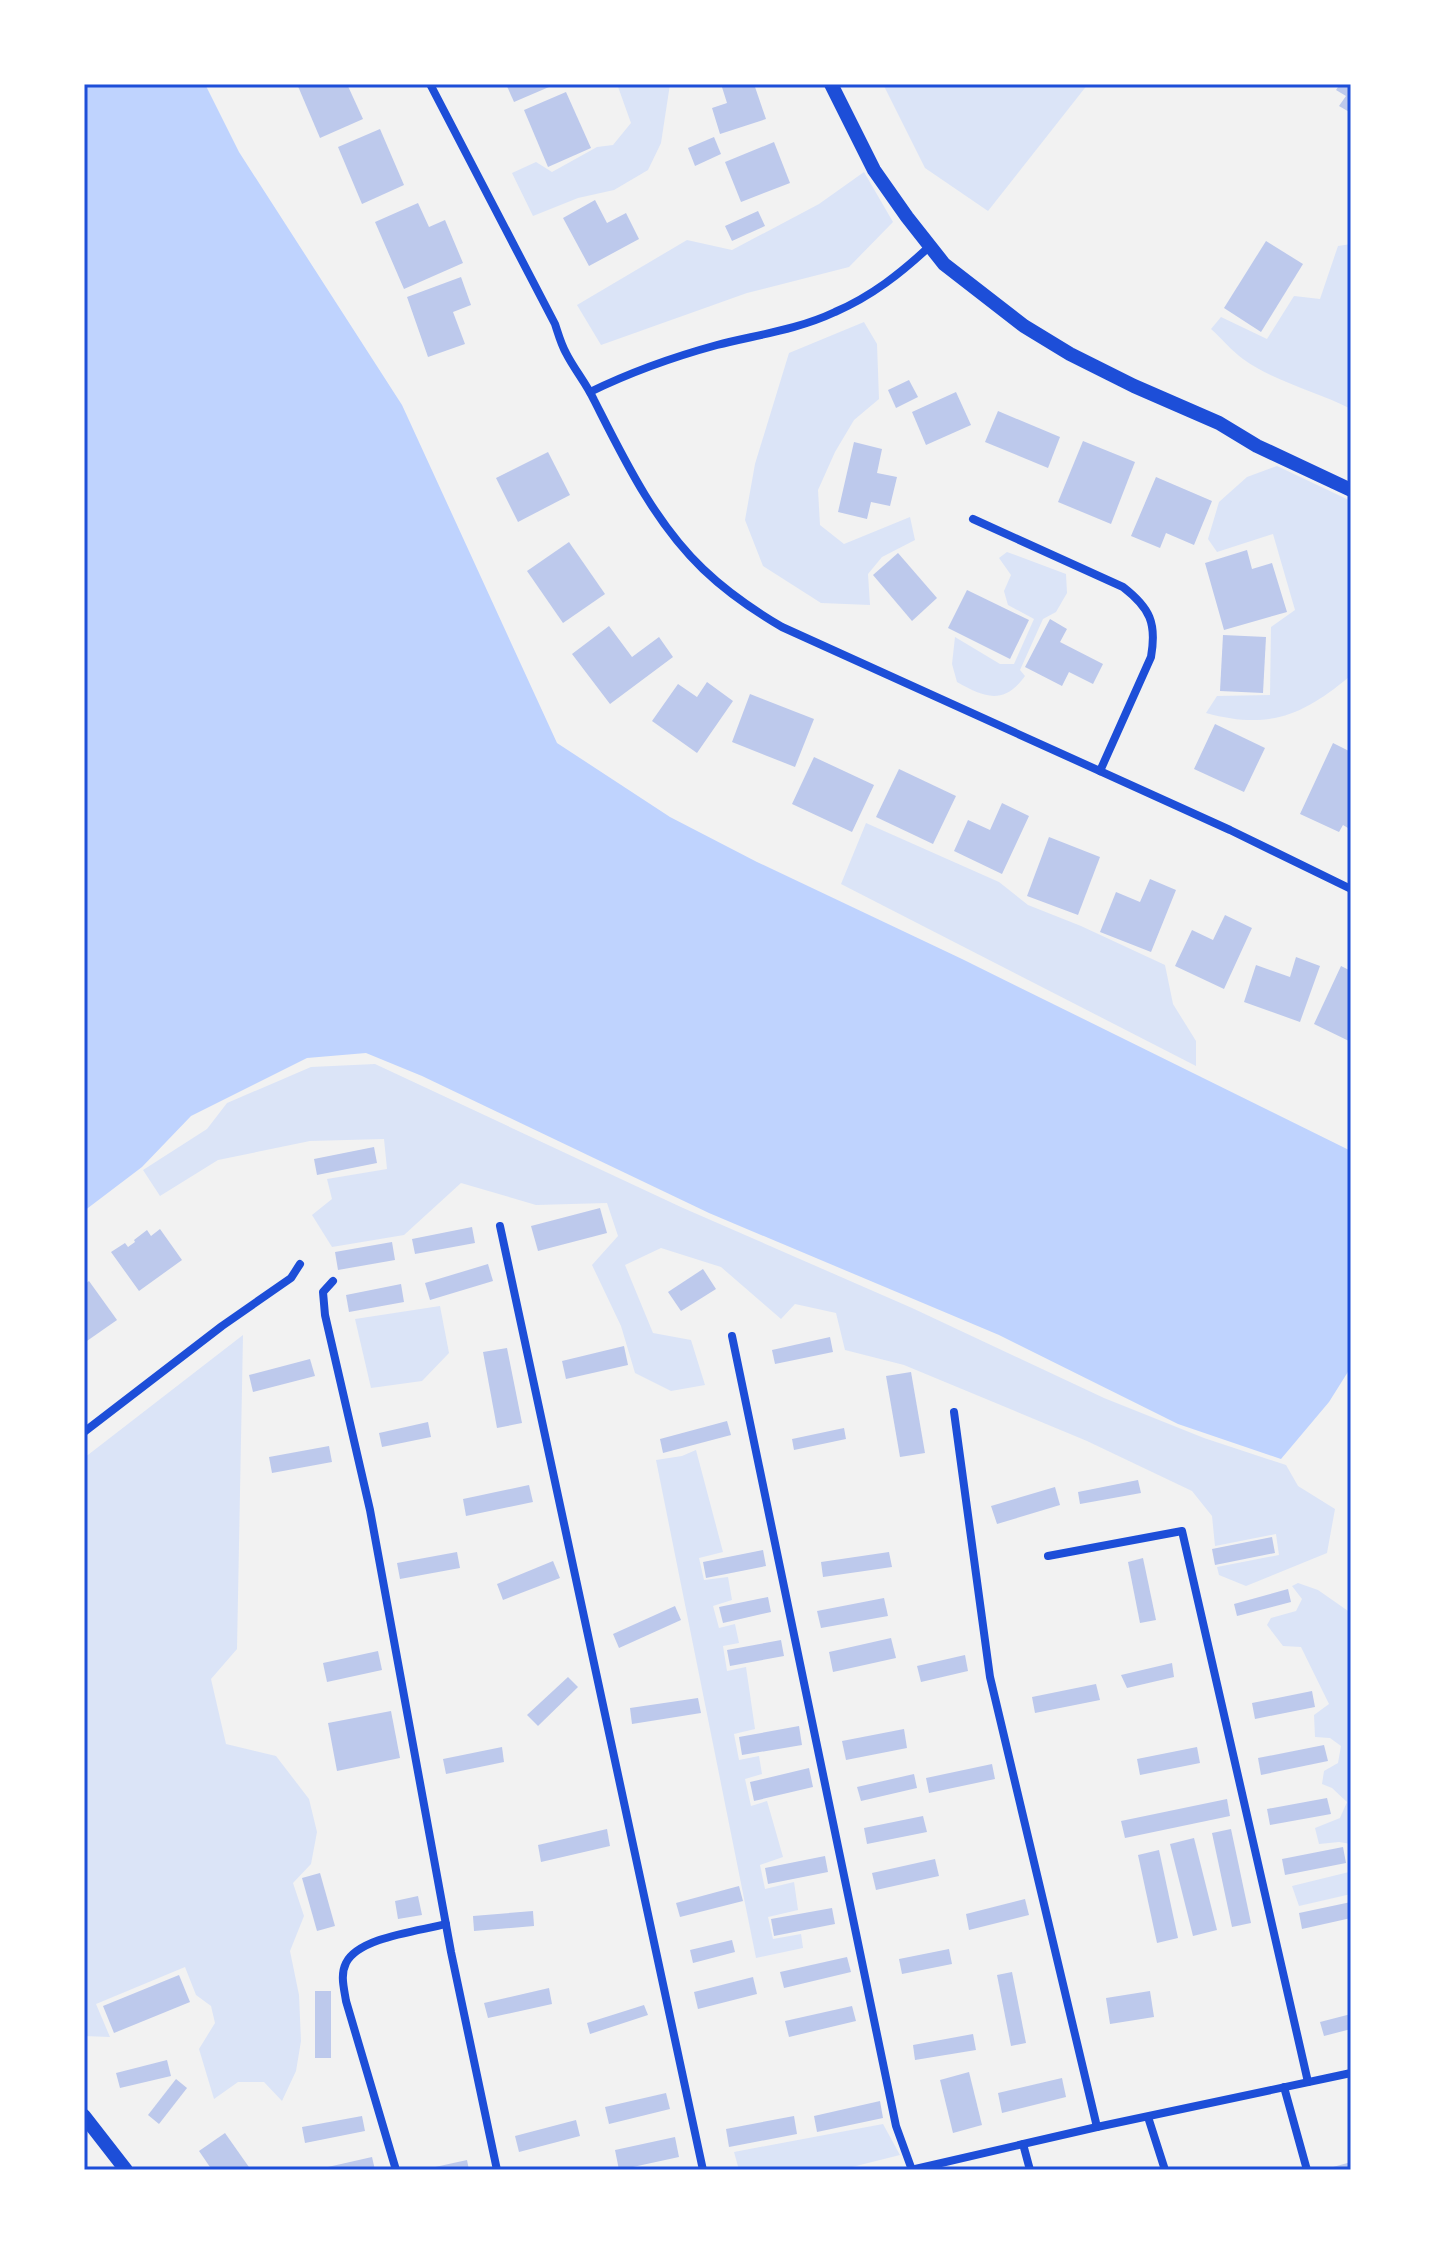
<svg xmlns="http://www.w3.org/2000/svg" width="1435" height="2254" viewBox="0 0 1435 2254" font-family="'Public Sans',sans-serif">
<rect width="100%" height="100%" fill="#f2f2f2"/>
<!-- green -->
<g fill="#dbe4f7">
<polygon points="617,84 670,84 661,143 648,170 614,190 578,198 533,216 512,173 536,162 552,172 597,147 613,145 631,123"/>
<polygon points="883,84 1088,84 988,211 925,168"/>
<polygon points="864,172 893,222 849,267 747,293 601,345 577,305 687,240 732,250 819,204"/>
<path d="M 1351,244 L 1351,409 C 1316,391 1275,382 1243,359 C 1232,351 1222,339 1211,329 L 1221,317 L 1267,339 L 1294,296 L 1320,299 L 1338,246 Z"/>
<polygon points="864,322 877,344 879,399 854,420 835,452 818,490 820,525 844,544 910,517 915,540 882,557 868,574 870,605 821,603 763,566 745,520 755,464 789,353"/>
<path d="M 1277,466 L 1351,501 L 1351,672 L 1349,677 C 1302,716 1268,730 1206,713 L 1217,696 L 1270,695 L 1271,627 L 1295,610 L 1273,534 L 1217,552 L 1208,539 L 1219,502 L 1247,477 Z"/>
<path d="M 1007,552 L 1066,574 L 1067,593 L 1056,612 L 1043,619 L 1020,670 L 1025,676 C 1004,705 985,698 957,682 L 952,664 L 955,637 L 1000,664 L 1014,664 L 1034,619 L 1008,605 L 1004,591 L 1011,575 L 999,558 Z"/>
<polygon points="866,823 999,882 1028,905 1081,926 1165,965 1173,1004 1196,1041 1196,1066 841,884"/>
<polygon points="375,1064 683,1208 912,1308 1104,1398 1204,1438 1286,1465 1298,1486 1335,1509 1327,1553 1246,1586 1219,1575 1217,1567 1279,1555 1276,1534 1215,1546 1212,1516 1192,1491 1087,1441 904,1365 845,1350 836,1313 795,1304 781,1319 721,1267 661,1248 625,1265 653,1333 691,1340 705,1385 671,1391 635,1373 621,1326 592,1265 618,1236 607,1203 536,1205 461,1183 404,1235 332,1247 312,1215 332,1199 327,1179 387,1169 384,1139 310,1141 218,1160 160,1196 143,1170 207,1129 227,1103 311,1067"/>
<polygon points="440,1306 449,1353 422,1381 371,1388 355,1319"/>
<polygon points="243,1335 237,1649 211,1679 226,1744 276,1756 309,1799 317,1832 311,1864 293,1883 304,1916 290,1951 299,1995 301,2041 296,2071 282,2101 264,2082 238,2082 214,2099 199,2049 215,2023 211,2006 196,1995 185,1967 96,2004 110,2037 84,2036 84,1458"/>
<polygon points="696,1450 723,1552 699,1558 704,1580 728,1577 732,1600 713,1606 719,1628 735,1624 739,1643 723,1646 727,1671 746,1667 755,1729 734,1734 739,1760 759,1756 762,1774 745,1779 751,1806 767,1801 783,1857 760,1865 765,1889 794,1882 798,1910 768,1917 773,1939 801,1934 803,1948 756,1958 656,1460 682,1456"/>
<polygon points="1298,1583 1318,1590 1351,1613 1351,1844 1339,1842 1319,1844 1315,1828 1340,1818 1347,1802 1332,1788 1322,1784 1324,1771 1338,1763 1341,1746 1330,1738 1315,1737 1314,1715 1329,1704 1301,1647 1283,1646 1267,1625 1271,1618 1296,1611 1302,1599 1292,1586"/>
<polygon points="1351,1866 1351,1894 1299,1906 1292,1886 1349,1872"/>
<polygon points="883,2124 900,2155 840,2170 739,2170 734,2152"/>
</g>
<!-- water -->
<polygon fill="#bfd3fe" points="84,84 205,84 239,152 402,405 557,743 670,817 757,862 962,959 1351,1151 1351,1367 1329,1402 1281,1459 1178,1424 999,1335 709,1213 422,1076 366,1053 307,1058 191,1116 142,1167 84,1211"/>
<!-- building -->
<g fill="#bdc9ec">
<polygon points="297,84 347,84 363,119 320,138"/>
<polygon points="506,84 556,84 514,102"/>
<polygon points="721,84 754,84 766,119 720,134 712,108 727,103"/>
<polygon points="1340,84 1351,84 1351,113 1339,106 1346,96 1336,90"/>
<polygon points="566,92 591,148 548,167 524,110"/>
<polygon points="380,129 404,185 362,204 338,147"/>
<polygon points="714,137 721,154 695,166 688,148"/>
<polygon points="774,142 790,183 741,202 725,162"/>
<polygon points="595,200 607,223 626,213 639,239 589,266 563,218"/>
<polygon points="418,203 429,227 445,220 463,263 404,289 375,222"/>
<polygon points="758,211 765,226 732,241 725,226"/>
<polygon points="1266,241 1303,264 1261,332 1224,308"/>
<polygon points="461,277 471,305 453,312 465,344 428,357 407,297"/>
<polygon points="909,380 918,397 896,408 888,390"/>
<polygon points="956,392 971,425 926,445 912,412"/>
<polygon points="998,411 1060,437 1048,468 985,442"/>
<polygon points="1083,441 1135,462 1111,524 1058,502"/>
<polygon points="854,442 882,449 877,473 897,477 890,506 871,502 867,519 838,512"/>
<polygon points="548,452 570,495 518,522 496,478"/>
<polygon points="1156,477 1212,501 1194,545 1166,533 1160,548 1131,536"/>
<polygon points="569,542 605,594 563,623 527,571"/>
<polygon points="1247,550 1252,569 1272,563 1287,612 1224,630 1205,563"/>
<polygon points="898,553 937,598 912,621 873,575"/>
<polygon points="967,590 1029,620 1010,659 948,628"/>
<polygon points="1050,619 1067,629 1060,642 1103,664 1093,684 1069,672 1062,686 1025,667"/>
<polygon points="609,626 632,657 659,637 673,657 610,704 572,654"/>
<polygon points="1223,635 1266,637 1263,693 1220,691"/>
<polygon points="707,682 733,701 697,753 652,721 678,684 697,697"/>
<polygon points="750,694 814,719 795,767 732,742"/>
<polygon points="1215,724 1265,748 1244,792 1194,769"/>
<polygon points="1333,743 1351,752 1351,821 1348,828 1343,825 1339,832 1300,814"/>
<polygon points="814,757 874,785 852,832 792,804"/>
<polygon points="899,769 956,796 933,844 876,817"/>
<polygon points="1002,803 1029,816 1002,874 954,851 968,820 990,830"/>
<polygon points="1049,837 1100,857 1078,915 1027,896"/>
<polygon points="1150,879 1176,890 1151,952 1100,932 1116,892 1140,902"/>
<polygon points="1225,915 1252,928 1224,989 1175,966 1192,930 1213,940"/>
<polygon points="1296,957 1320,966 1300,1022 1244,1002 1256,965 1290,977"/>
<polygon points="1341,966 1351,971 1351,1042 1314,1024"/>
<polygon points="374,1147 377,1163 317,1175 314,1159"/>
<polygon points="600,1208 607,1233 538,1251 531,1226"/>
<polygon points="472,1227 475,1243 415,1254 412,1239"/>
<polygon points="160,1229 182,1260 139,1291 111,1252 125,1243 128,1247 135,1242 134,1240 147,1230 151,1236"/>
<polygon points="392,1242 395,1260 338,1270 335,1252"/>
<polygon points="488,1264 493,1281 430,1300 425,1283"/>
<polygon points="703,1269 716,1289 681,1311 668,1292"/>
<polygon points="89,1281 117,1320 84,1343 84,1285"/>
<polygon points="401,1284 404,1302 349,1312 346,1295"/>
<polygon points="830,1337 833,1352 775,1364 772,1350"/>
<polygon points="624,1346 628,1365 566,1379 562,1361"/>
<polygon points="507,1348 522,1423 497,1428 483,1352"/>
<polygon points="310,1359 315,1376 253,1392 249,1375"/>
<polygon points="911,1372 925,1453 900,1457 886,1376"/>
<polygon points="727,1421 731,1435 663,1453 660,1439"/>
<polygon points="428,1422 431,1437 382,1447 379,1433"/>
<polygon points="844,1428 846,1439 794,1450 792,1439"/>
<polygon points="329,1446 332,1462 272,1473 269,1457"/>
<polygon points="1138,1480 1141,1493 1080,1504 1078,1492"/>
<polygon points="529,1485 533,1502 466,1516 463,1499"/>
<polygon points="1055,1487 1060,1505 997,1524 991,1506"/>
<polygon points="1272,1537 1275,1553 1215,1565 1212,1549"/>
<polygon points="763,1550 766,1566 706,1578 703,1562"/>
<polygon points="457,1552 460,1568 400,1579 397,1563"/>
<polygon points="889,1552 892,1567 823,1577 821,1562"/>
<polygon points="1143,1558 1156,1620 1140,1623 1128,1562"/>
<polygon points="553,1561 560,1578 503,1600 497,1584"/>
<polygon points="1288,1589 1291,1602 1237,1616 1234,1604"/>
<polygon points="768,1597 771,1612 723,1623 719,1607"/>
<polygon points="884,1598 888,1616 821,1628 817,1611"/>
<polygon points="675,1606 681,1620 619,1648 613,1634"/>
<polygon points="891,1638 896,1658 833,1672 829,1652"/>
<polygon points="781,1640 784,1656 730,1666 727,1650"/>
<polygon points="378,1651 382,1670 327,1682 323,1663"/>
<polygon points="965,1655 968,1671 921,1682 917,1666"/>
<polygon points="1172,1663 1174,1677 1127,1688 1121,1675"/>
<polygon points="568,1677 578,1687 538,1726 527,1715"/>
<polygon points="1096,1684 1100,1700 1035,1713 1032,1697"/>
<polygon points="1312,1691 1315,1707 1255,1719 1252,1703"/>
<polygon points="698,1698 701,1713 632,1724 630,1708"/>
<polygon points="391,1711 400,1758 337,1771 328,1723"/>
<polygon points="799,1726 802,1745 742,1755 739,1737"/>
<polygon points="904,1729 907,1748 846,1760 842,1741"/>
<polygon points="1324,1745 1328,1761 1261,1775 1258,1758"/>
<polygon points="502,1747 504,1762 446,1774 443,1759"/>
<polygon points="1197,1747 1200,1763 1140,1775 1137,1759"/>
<polygon points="992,1764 995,1779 929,1793 926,1778"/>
<polygon points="809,1768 813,1787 754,1801 750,1782"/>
<polygon points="914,1774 917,1788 861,1801 857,1787"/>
<polygon points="1327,1798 1331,1814 1270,1825 1267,1809"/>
<polygon points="1227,1799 1230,1816 1125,1838 1121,1821"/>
<polygon points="923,1816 927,1832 867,1844 864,1828"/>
<polygon points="607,1829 610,1846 541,1862 538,1845"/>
<polygon points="1231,1829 1251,1923 1232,1927 1212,1833"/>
<polygon points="1194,1838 1217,1930 1193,1936 1170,1844"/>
<polygon points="1343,1847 1346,1863 1285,1875 1282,1859"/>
<polygon points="1159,1850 1178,1938 1157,1943 1138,1855"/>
<polygon points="825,1856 828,1872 768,1884 765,1868"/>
<polygon points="935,1859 939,1876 876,1890 872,1873"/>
<polygon points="320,1873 335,1926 317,1931 302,1878"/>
<polygon points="739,1886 743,1901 680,1917 676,1903"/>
<polygon points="418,1896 422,1915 398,1919 395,1901"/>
<polygon points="1025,1899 1029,1915 969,1930 966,1914"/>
<polygon points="1351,1902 1351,1918 1302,1929 1299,1913"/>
<polygon points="832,1908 835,1924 774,1936 771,1919"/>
<polygon points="533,1911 534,1926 474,1931 473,1916"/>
<polygon points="732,1940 735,1952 693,1963 690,1950"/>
<polygon points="949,1949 952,1964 902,1974 899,1959"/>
<polygon points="847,1957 851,1972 784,1988 780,1972"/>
<polygon points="1012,1972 1026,2043 1011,2046 997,1975"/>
<polygon points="179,1975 190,2002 114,2033 103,2006"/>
<polygon points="753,1977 757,1994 698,2009 694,1992"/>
<polygon points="549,1988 552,2004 488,2018 484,2003"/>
<rect x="315" y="1991" width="16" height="67"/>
<polygon points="1150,1991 1154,2017 1110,2024 1106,1998"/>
<polygon points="644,2005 648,2015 590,2034 587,2023"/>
<polygon points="852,2006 856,2021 789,2037 785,2021"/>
<polygon points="1351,2014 1351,2029 1324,2036 1320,2022"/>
<polygon points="973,2034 976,2050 915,2060 913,2045"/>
<polygon points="167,2060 171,2076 120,2088 116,2073"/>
<polygon points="969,2072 982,2125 953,2133 940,2080"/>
<polygon points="1062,2078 1066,2097 1002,2113 998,2093"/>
<polygon points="176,2079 187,2088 159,2124 148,2115"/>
<polygon points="666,2093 670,2109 609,2124 605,2107"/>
<polygon points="880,2101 883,2118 817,2132 814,2116"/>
<polygon points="362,2116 365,2131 305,2143 302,2127"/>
<polygon points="794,2116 797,2134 729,2147 726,2129"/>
<polygon points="576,2120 580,2136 519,2152 515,2136"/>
<polygon points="225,2133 251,2170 212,2170 199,2151"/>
<polygon points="675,2137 679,2157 619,2170 615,2150"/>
<polygon points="372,2157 375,2170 319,2170 319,2169"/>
<polygon points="467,2160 469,2170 426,2170 426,2169"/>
<polygon points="1351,2162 1351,2170 1326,2170 1326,2169"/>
</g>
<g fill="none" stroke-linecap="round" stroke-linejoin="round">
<!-- minor -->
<g stroke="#1d4ed8" stroke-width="8">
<path d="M 430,84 L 555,324 C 558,333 561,344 566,353 C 574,369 586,383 594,400 C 624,459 654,522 703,569 C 727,592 753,610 782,627 L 1230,830 L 1351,889"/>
<path d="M 590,392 C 631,372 673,357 717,345 C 756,335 797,330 835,312 C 872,296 901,273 930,246"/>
<path d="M 973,519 L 1123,587 C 1150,608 1157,623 1151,657 L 1100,771"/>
<polyline points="500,1226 703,2170"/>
<polyline points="333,1281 323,1292 325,1315 370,1510 451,1952 497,2170"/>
<polyline points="732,1336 896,2126 912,2170"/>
<polyline points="954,1412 990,1677 1097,2127"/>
<polyline points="84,1432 222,1326 291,1278 300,1264"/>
<polyline points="1048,1556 1182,1531 1308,2082"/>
<polyline points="1284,2087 1307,2170"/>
<polyline points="1148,2117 1165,2170"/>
<polyline points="1023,2144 1030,2170"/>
<path d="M 396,2170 L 346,2001 C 344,1988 340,1975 346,1963 C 359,1937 420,1931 446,1924"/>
<polyline points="911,2170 1097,2127 1351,2073"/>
</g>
<!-- tertiary -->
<g stroke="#1d4ed8" stroke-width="14">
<polyline points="831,84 874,170 907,217 944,264 1024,326 1070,354 1134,386 1219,423 1257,446 1351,490"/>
<polyline points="84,2116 126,2170"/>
</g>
</g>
<!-- border -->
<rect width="1435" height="2254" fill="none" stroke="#ffffff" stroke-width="172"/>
<rect x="86" y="86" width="1263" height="2082" fill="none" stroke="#1d4ed8" stroke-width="3"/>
</svg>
